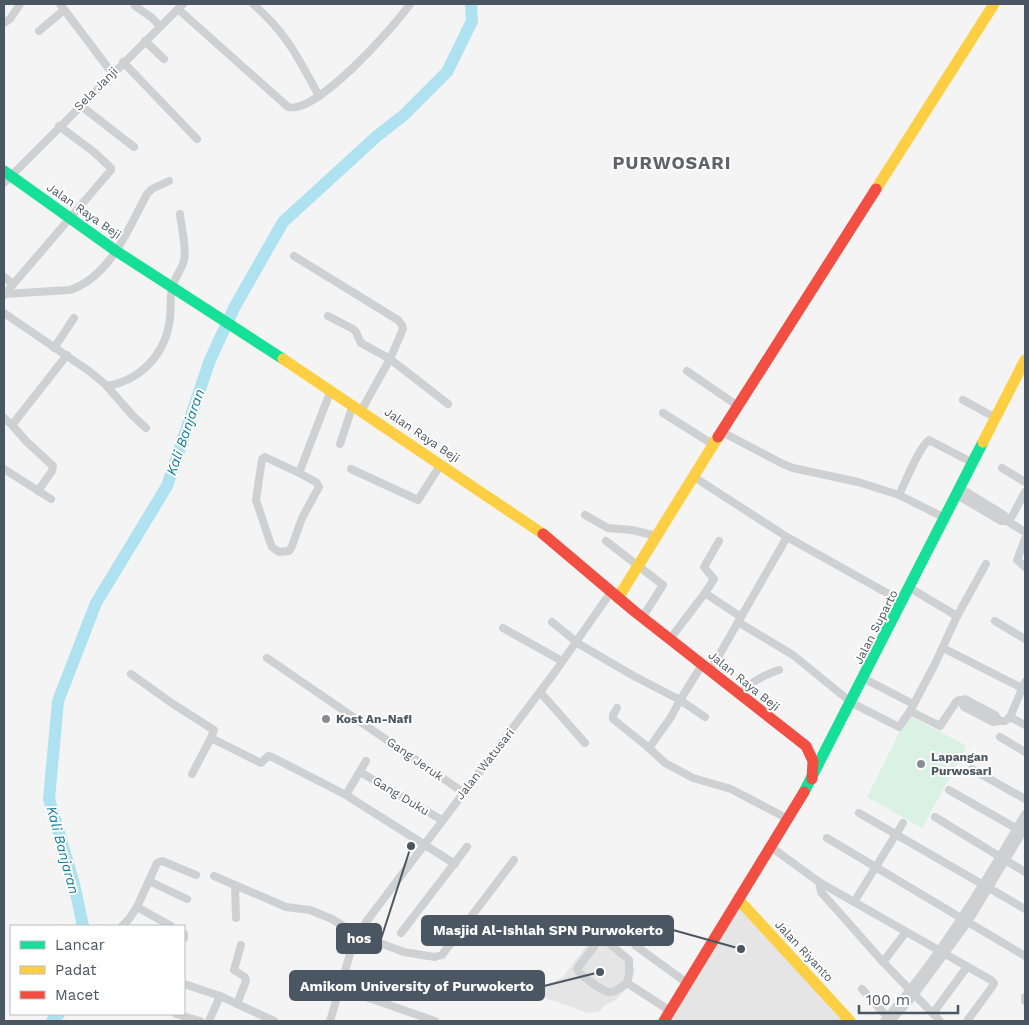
<svg xmlns="http://www.w3.org/2000/svg" width="1029" height="1025" viewBox="0 0 1029 1025" font-family="'Work Sans',sans-serif">
<rect width="100%" height="100%" fill="#f4f4f4"/>
<!-- education -->
<g fill="#e6e5e6">
<polygon points="738,899 850,1021 664,1021"/>
<polygon points="599,929 606,934 619,951 635,968 632,981 668,1004 664,1011 628,987 616,1000 605,1005 599,1012 588,1013 537,995 540,988 563,977"/>
</g>
<!-- green -->
<polygon fill="#d9f2e3" points="908,715 967,746 922,828 867,797"/>
<g fill="none" stroke-linecap="round" stroke-linejoin="round">
<!-- river -->
<g stroke="#aee2f0" stroke-width="12">
<polyline points="83,926 74,884 49,799 58,701 96,603 167,486 210,360 234,308 283,222 377,136 404,115 447,72 472,21 471,4"/>
<polyline points="52,1021 59,1014"/>
</g>
<!-- street -->
<g stroke="#ced0d2" stroke-width="8">
<polyline points="60,4 112,73"/>
<path d="M 253,4 C 286,32 299,59 319,96"/>
<polyline points="135,6 151,17 160,26"/>
<path d="M 178,9 L 288,107 C 315,116 394,27 410,4"/>
<polyline points="4,23 10,19 20,4"/>
<polyline points="39,31 64,10"/>
<polyline points="145,41 164,59"/>
<polyline points="123,62 197,139"/>
<polyline points="80,105 134,147"/>
<polyline points="4,183 183,4"/>
<polyline points="294,256 398,320 402,325 403,329 390,359 361,411"/>
<polyline points="4,277 13,284"/>
<path d="M 4,294 L 70,290 C 111,276 128,229 147,194 L 152,189 L 169,181"/>
<polyline points="4,295 111,170 111,168 94,152 59,126"/>
<polyline points="4,313 89,371 105,384 133,416 146,428"/>
<polyline points="328,316 353,329 356,332 361,343 390,359 448,404"/>
<polyline points="54,348 74,318"/>
<polyline points="687,371 738,406"/>
<path d="M 107,386 C 141,380 166,354 170,318 C 171,308 170,298 172,288 C 174,278 182,270 184,260 C 187,248 181,227 180,214"/>
<polyline points="963,400 996,418"/>
<polyline points="663,413 714,445"/>
<polyline points="4,418 12,425"/>
<polyline points="722,432 783,464 793,468 858,482 899,495 945,518"/>
<polyline points="340,444 353,405"/>
<polyline points="1002,468 1025,482"/>
<polyline points="4,469 51,499"/>
<polyline points="351,469 418,500 441,464"/>
<polyline points="299,473 316,482 319,487 302,518 292,546 289,551 279,552 272,547 270,542 256,500 262,459 265,457 299,473 331,390"/>
<polyline points="694,477 787,537 903,602"/>
<polyline points="960,488 1004,515 1007,521 1025,532"/>
<polyline points="38,491 52,471 53,466 27,442 12,425 67,355"/>
<path d="M 899,495 C 905,483 919,447 929,440 L 973,463"/>
<polyline points="957,495 1001,521 1007,521"/>
<polyline points="585,515 608,528 632,530 657,536"/>
<polyline points="1009,522 1025,492"/>
<polyline points="1025,539 1017,560 1025,567"/>
<polyline points="606,541 663,585 642,618"/>
<polyline points="705,593 741,617"/>
<polyline points="957,616 986,564"/>
<polyline points="995,621 1025,639"/>
<polyline points="552,622 579,644 632,675 680,700 702,665"/>
<polyline points="738,622 793,655 852,703 899,727 910,711 935,664 957,616 910,588"/>
<polyline points="503,628 562,661"/>
<polyline points="670,639 705,593 714,579 704,567 719,541"/>
<polyline points="943,648 1022,688"/>
<polyline points="267,658 463,792"/>
<polyline points="710,671 787,537"/>
<polyline points="131,674 173,704 214,730 211,738 192,774"/>
<polyline points="865,679 913,704"/>
<polyline points="540,692 585,743"/>
<path d="M 739,694 C 751,682 763,675 779,670"/>
<polygon points="965,699 995,715 999,721 993,722 964,707 961,701"/>
<polyline points="617,708 613,715 613,719 649,748 665,763 693,778 731,789 788,819"/>
<polyline points="910,711 940,726 956,702 959,700 961,701"/>
<polyline points="1010,717 1025,725"/>
<polyline points="999,721 1005,721 1010,717 1025,682"/>
<polyline points="1000,737 1025,752"/>
<polyline points="211,738 261,763 268,756 272,757 346,795 455,864"/>
<polyline points="649,748 671,717 680,700 705,717"/>
<polyline points="972,769 1025,799"/>
<polyline points="360,772 442,820"/>
<polyline points="949,790 1019,830"/>
<polyline points="346,795 366,761"/>
<polyline points="859,813 1025,909"/>
<polyline points="935,817 1025,872"/>
<polyline points="827,838 1025,956"/>
<polyline points="771,847 819,882 991,980 994,983 992,987 967,1021"/>
<polyline points="214,876 286,907 310,910 332,919 358,935 404,952 435,957 442,955 445,951 514,860"/>
<polyline points="149,881 187,899"/>
<polyline points="819,882 821,892 883,962 940,1021"/>
<polyline points="235,885 236,918"/>
<polyline points="854,902 903,823"/>
<polyline points="137,907 171,926"/>
<polyline points="122,926 129,919 137,907 157,863 162,861 196,875"/>
<polyline points="401,933 467,847"/>
<polyline points="184,934 184,938"/>
<polyline points="636,946 687,983"/>
<polyline points="883,962 906,932"/>
<path d="M 627,983 L 629,974 L 629,960 L 604,939 L 600,939 L 598,941 L 577,969 C 579,975 602,991 609,992 C 615,993 622,986 627,983 L 670,1011"/>
<polyline points="184,984 220,996 274,1021"/>
<polyline points="340,988 435,1021"/>
<polyline points="862,989 890,1020"/>
<polyline points="1025,997 1025,1001"/>
<polyline points="237,1004 246,981 245,977 234,970 241,945"/>
<polyline points="933,1013 967,967"/>
<polyline points="176,1014 200,1021"/>
<polyline points="209,1021 220,996"/>
<polyline points="330,1021 350,954 366,922 555,672 611,592"/>
<path d="M 884,1021 C 939,958 983,886 1025,814"/>
<polyline points="891,1021 915,994 968,922 1025,828"/>
</g>
<!-- fast -->
<g stroke="#16e098" stroke-width="11">
<polyline points="4,171 116,251 283,359"/>
<polyline points="804,792 983,442"/>
</g>
<!-- slow -->
<g stroke="#ffcf43" stroke-width="11">
<polyline points="876,189 994,4"/>
<polyline points="283,359 543,534"/>
<polyline points="983,442 1025,360"/>
<polyline points="618,598 718,437"/>
<polyline points="738,899 850,1021"/>
</g>
<!-- jam -->
<g stroke="#f24e42" stroke-width="11">
<polyline points="718,437 876,189"/>
<polyline points="543,534 634,611 806,746 813,761 812,779"/>
<polyline points="664,1021 804,792"/>
</g>
</g>
<!-- markers -->
<g fill="#868d94" stroke="#fff" stroke-width="2">
<circle cx="326" cy="719" r="5"/>
<circle cx="921" cy="764" r="5"/>
</g>
<g text-anchor="middle" stroke-width="4" stroke-linejoin="round" paint-order="stroke">
<!-- street labels -->
<g font-size="12" fill="#4a5661" stroke="#fff">
<text transform="translate(96 89) rotate(-45)" y="4">Sela Janji</text>
<text transform="translate(84 211) rotate(35)" y="4">Jalan Raya Beji</text>
<text transform="translate(422 435) rotate(34)" y="4">Jalan Raya Beji</text>
<text transform="translate(876 627) rotate(-63)" y="4">Jalan Suparto</text>
<text transform="translate(744 681) rotate(39)" y="4">Jalan Raya Beji</text>
<text transform="translate(415 759) rotate(35)" y="4">Gang Jeruk</text>
<text transform="translate(485 764) rotate(-52)" y="4">Jalan Watusari</text>
<text transform="translate(401 796) rotate(31)" y="4">Gang Duku</text>
<text transform="translate(804 951) rotate(47)" y="4">Jalan Riyanto</text>
</g>
<!-- poi labels -->
<g font-size="12" font-weight="bold" fill="#4a5661" stroke="#fff" text-anchor="start">
<text x="336" y="723">Kost An-Nafi</text>
<text x="931" y="761">Lapangan<tspan x="931" dy="14">Purwosari</tspan></text>
</g>
<!-- water labels -->
<g font-size="14" font-style="italic" fill="#0c7c9b" stroke="#fff">
<text transform="translate(185 432) rotate(-71)" y="5">Kali Banjaran</text>
<text transform="translate(63 850) rotate(75)" y="5">Kali Banjaran</text>
</g>
<!-- district labels -->
<g font-size="18" font-weight="bold" letter-spacing="1" fill="#5f6368" stroke="#fff">
<text x="672" y="169">PURWOSARI</text>
</g>
</g>
<!-- callouts -->
<path fill="none" stroke="#4a5661" stroke-width="2" d="M741 949L673 930M411 846L381 939M600 972L544 986"/>
<g fill="#4a5661" stroke="#fff" stroke-width="2">
<circle cx="741" cy="949" r="5"/>
<circle cx="411" cy="846" r="5"/>
<circle cx="600" cy="972" r="5"/>
</g>
<g fill="#4a5661" stroke="#4a5661" stroke-width="2">
<rect x="422" y="916" width="251" height="29" rx="5"/>
<rect x="337" y="924" width="44" height="29" rx="5"/>
<rect x="290" y="971" width="254" height="29" rx="5"/>
</g>
<g font-size="14" text-anchor="middle" font-weight="bold" fill="#fff">
<text x="548" y="935">Masjid Al-Ishlah SPN Purwokerto</text>
<text x="359" y="943">hos</text>
<text x="417" y="991">Amikom University of Purwokerto</text>
</g>
<!-- border -->
<rect width="1029" height="1025" fill="none" stroke="#4a5661" stroke-width="10"/>
<!-- legend -->
<rect x="10" y="925" width="175" height="90" fill="#ffffff" stroke="#b7bbc0"/>
<rect x="20" y="941" width="25" height="8" fill="#16e098" stroke="#b7bbc0"/>
<text x="55" y="950" font-size="15" fill="#4a5661">Lancar</text>
<rect x="20" y="966" width="25" height="8" fill="#ffcf43" stroke="#b7bbc0"/>
<text x="55" y="975" font-size="15" fill="#4a5661">Padat</text>
<rect x="20" y="991" width="25" height="8" fill="#f24e42" stroke="#b7bbc0"/>
<text x="55" y="1000" font-size="15" fill="#4a5661">Macet</text>
<!-- scale -->
<path d="M859 1005v8h99v-8" fill="none" stroke="#4a5661" stroke-width="2.5"/>
<text x="866" y="1005" font-size="15" fill="#4a5661" stroke="#ffffff" stroke-width="4" paint-order="stroke">100 m</text>
</svg>
